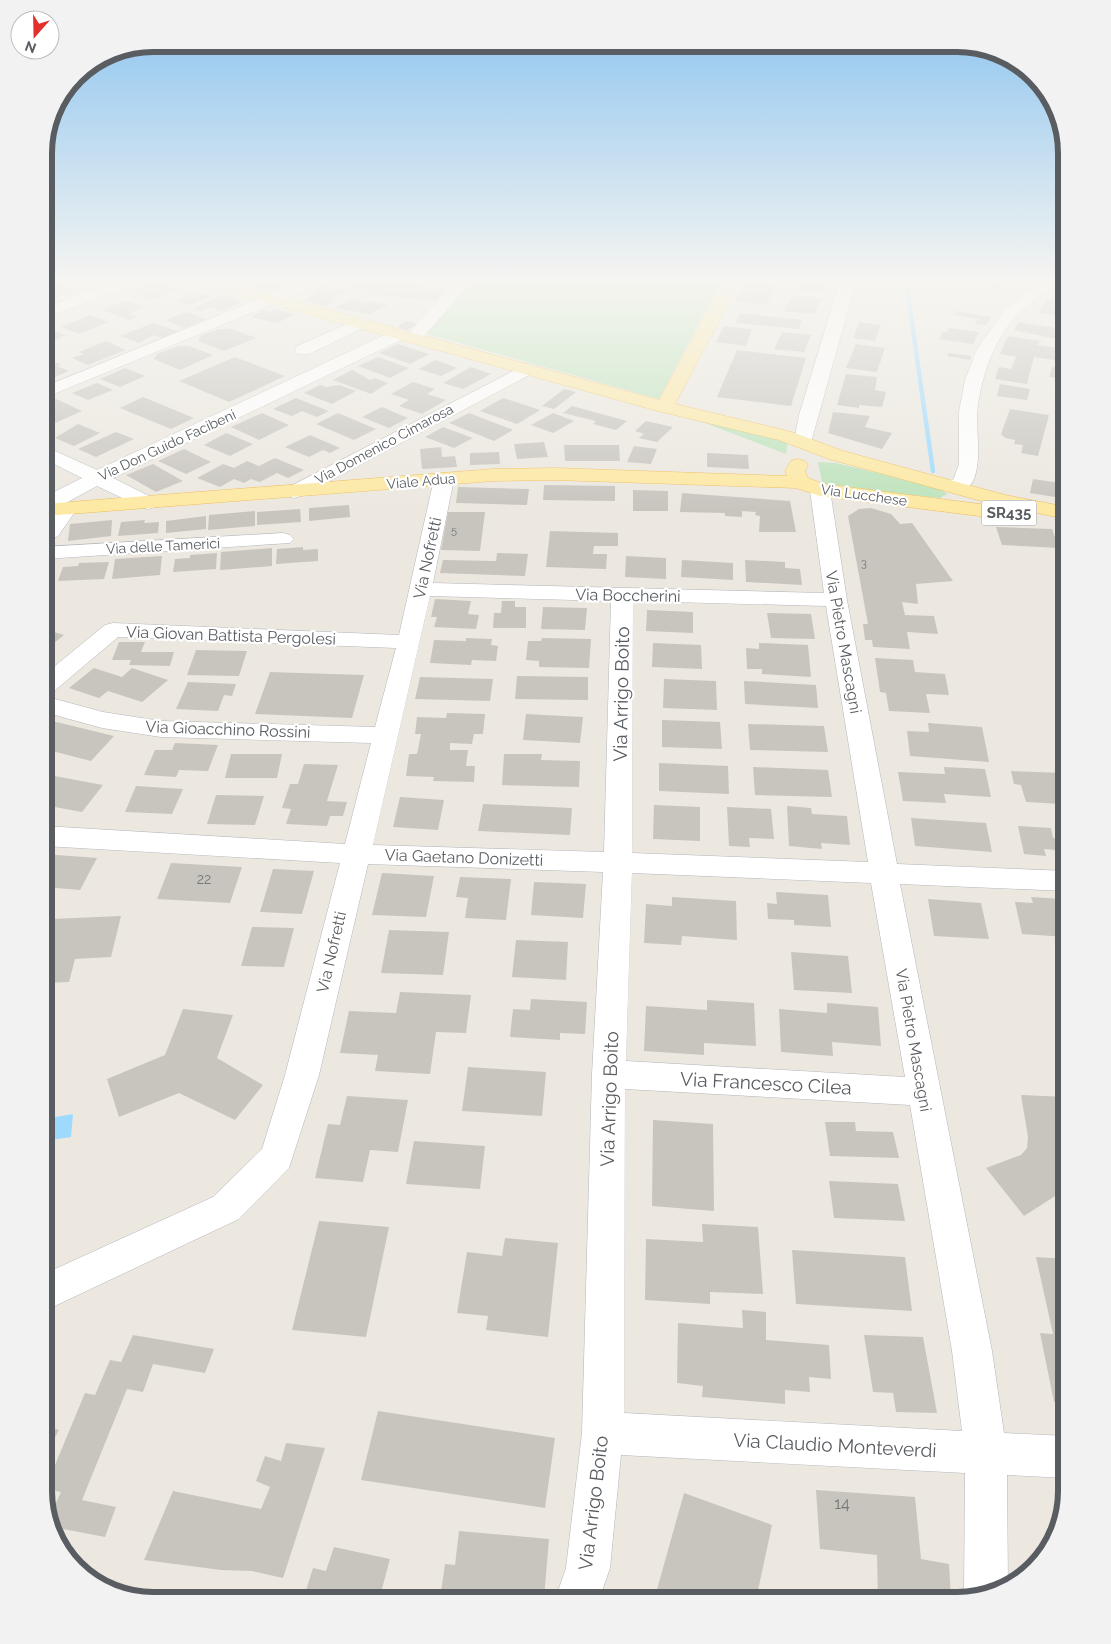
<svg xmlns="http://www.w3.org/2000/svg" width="1111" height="1644" viewBox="0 0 1111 1644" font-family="Raleway,sans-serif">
<rect width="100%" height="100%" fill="#ece8e0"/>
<!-- green -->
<g fill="#bee3bc">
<polygon points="468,281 721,281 659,399 427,334"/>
<polygon points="689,417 788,441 786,454"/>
<polygon points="818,462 836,463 939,488 947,494 940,498 823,486"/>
</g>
<!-- water -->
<polygon fill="#9edafd" points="73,1114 71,1137 44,1141 44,1119"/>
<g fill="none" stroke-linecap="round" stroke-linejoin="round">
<!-- stream -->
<polyline stroke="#9edafd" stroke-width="4.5" points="906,281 933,471"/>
</g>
<!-- building -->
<g fill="#c8c5bf">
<polygon points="154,281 180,289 151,300 127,291"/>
<polygon points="232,281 294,281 270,291"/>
<polygon points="356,281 385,281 446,289 436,301 375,295 348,285"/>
<polygon points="431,281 455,281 451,285"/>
<polygon points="800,281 818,281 817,285 826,286 825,293 798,291"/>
<polygon points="957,281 973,281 1004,286 1002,289"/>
<polygon points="998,281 1019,281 1018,286 997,283"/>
<polygon points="746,282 776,286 766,305 735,301"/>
<polygon points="60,284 76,290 54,298 44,294 44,289"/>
<polygon points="324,285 346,291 332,298 339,300 327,306 304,300 317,293 311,292"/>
<polygon points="1067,289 1067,301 1053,298 1059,291 1064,292"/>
<polygon points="195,292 213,296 190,305 175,301"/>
<polygon points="221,295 242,302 223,311 210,307 201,311 193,309"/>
<polygon points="792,295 822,298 815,314 784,311"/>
<polygon points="351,299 367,303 372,301 388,305 370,314 334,308"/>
<polygon points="1047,299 1067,303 1067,318 1039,313"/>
<polygon points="126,300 145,307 128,314 138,317 129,320 102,310"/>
<polygon points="275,309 295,314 277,323 251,317 263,310 269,312"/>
<polygon points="956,311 991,317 986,325 975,324 978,319 954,315"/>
<polygon points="187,312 206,319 184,328 165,320"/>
<polygon points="740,313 802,320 799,329 736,323"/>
<polygon points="90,315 109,322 79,334 61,327"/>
<polygon points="407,321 417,324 407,330 397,327"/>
<polygon points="859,322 881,325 875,341 853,338"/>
<polygon points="1019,322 1067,330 1067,331 1062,340 1014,330"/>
<polygon points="153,323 178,331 163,338 153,335 139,343 120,336"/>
<polygon points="724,326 752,329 746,346 716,342"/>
<polygon points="44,328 66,335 44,345"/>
<polygon points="950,328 979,332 973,344 939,339 943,332 947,332"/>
<polygon points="219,329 232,329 256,338 224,351 198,341 202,335"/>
<polygon points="782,332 811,335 804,352 774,349"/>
<polygon points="1008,336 1040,341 1037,345 1067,349 1067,362 1034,357 1027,384 995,379 999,367 1011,369 1016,357 1000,354"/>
<polygon points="106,341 126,350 88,365 72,358 84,354 79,352"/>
<polygon points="398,344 429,354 410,364 379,353"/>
<polygon points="856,344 885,348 877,372 846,368"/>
<polygon points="178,346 189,346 213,355 180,370 154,359 157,354"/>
<polygon points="737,350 806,358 791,406 717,397"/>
<polygon points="949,353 971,356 970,360 947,356"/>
<polygon points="235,357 285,376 229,402 179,381"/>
<polygon points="378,357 409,368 390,378 358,366"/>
<polygon points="436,360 457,368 441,376 419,369"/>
<polygon points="44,361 62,364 57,366 69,371 50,379 44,377"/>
<polygon points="1060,362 1067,363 1067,380 1049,377 1052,367 1058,368"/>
<polygon points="471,367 491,374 463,389 443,383"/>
<polygon points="125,368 145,376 120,387 100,379"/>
<polygon points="352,370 370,380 375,378 388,383 371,394 333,380"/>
<polygon points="846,374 877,377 875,390 886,392 882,407 859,405 859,408 837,405"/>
<polygon points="413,382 435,389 427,394 446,400 422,414 399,406 409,400 391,394"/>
<polygon points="97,383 113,390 88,400 72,393"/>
<polygon points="1000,384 1030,389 1027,400 997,396"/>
<polygon points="320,385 326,387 339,385 356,391 332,404 304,393"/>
<polygon points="564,389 576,392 554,409 542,406"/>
<polygon points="143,397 194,418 171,429 120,408"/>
<polygon points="296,398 329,411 317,417 302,411 292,416 273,409"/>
<polygon points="503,398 540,410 517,424 480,411"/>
<polygon points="56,399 82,411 44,428 44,404"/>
<polygon points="572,406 627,421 616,430 593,424 596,421 563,413"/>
<polygon points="382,407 408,418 389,428 362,417"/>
<polygon points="1010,409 1049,415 1038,456 1021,453 1023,445 1014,444 1015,440 1005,438 1001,434"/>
<polygon points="833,412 870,416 865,427 892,433 882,449 828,433"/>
<polygon points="262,413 289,425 259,440 231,427"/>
<polygon points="338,413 376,429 354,440 316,424"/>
<polygon points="469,413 513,430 494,441 449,423"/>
<polygon points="553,413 574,421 553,433 531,425"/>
<polygon points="646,421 673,427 657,442 639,438 644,434 635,431"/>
<polygon points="78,424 100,433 74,446 55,438"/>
<polygon points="443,427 473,438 454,448 425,437"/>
<polygon points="116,432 134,439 96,457 78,449"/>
<polygon points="226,433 253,444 230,456 204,445"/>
<polygon points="310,435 340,448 330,453 323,450 309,457 285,447"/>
<polygon points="544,442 548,457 517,459 514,444"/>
<polygon points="564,445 619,445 620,461 565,461"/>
<polygon points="634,446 657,449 651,464 627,462"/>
<polygon points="441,447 442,457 455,456 457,467 422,469 420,449"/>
<polygon points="184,449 211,462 186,474 158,461"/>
<polygon points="499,452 500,464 470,465 470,453"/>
<polygon points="707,453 748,455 749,469 707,467"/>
<polygon points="275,458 304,470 288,478 277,473 260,482 251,479 244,483 234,479 220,487 197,478 223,464 234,468 247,461 259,466"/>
<polygon points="153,464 183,481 156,492 126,475"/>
<polygon points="1033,479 1067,484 1067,499 1030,493"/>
<polygon points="544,485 615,486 615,501 543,500"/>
<polygon points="458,487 529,489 527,505 456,503"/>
<polygon points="633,490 668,491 668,511 633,511"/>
<polygon points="682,493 790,501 796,532 759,532 760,516 755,515 756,512 742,511 742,517 725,516 725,513 680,512"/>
<polygon points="349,505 350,517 309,521 309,508"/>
<polygon points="871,508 891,514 900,524 912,523 953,581 916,584 918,604 902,602 905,615 934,616 938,634 907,632 910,649 873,647 872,640 865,640 863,624 868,624 848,516 859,509"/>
<polygon points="300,509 301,522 257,525 257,512"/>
<polygon points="255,511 255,526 208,530 209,515"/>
<polygon points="448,512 485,512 480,551 441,550"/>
<polygon points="206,516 206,529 166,533 166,521"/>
<polygon points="112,520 111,536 68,541 70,524"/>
<polygon points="145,520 144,523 159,522 158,533 118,536 121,522"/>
<polygon points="996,527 1052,529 1059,548 1002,545"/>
<polygon points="550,531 618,533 618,546 594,546 593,554 607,554 606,569 546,567"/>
<polygon points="303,547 303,550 318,549 318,561 276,564 277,549"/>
<polygon points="272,548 272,566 220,570 221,552"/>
<polygon points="217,553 216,569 173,572 175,559 190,558 190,555"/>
<polygon points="497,553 528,554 525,576 440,573 443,560 496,561"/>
<polygon points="162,556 160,575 112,579 115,559"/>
<polygon points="626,556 666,558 666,579 625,577"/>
<polygon points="682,560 733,563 733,580 681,577"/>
<polygon points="745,560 785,562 785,568 800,569 802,585 746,582"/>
<polygon points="109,562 104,579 58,581 63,567 78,566 79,563"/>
<polygon points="435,599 471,601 468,614 479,615 476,629 434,627 437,617 431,617"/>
<polygon points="502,601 515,601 515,607 526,607 526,628 493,628 494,613 501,613"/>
<polygon points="543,607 587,608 585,630 541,629"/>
<polygon points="647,610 693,612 693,633 646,631"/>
<polygon points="767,613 811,614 815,639 771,638"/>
<polygon points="44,629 64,635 44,651"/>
<polygon points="466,638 492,639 491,645 498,646 496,661 472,660 471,665 430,663 434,640 466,641"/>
<polygon points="542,638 591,639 589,668 539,667 539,661 526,660 528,641 541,641"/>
<polygon points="119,642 145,642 141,652 174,652 170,666 129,665 131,660 112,660"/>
<polygon points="653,643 701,645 702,669 652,667"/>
<polygon points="759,643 808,645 811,677 762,674 762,669 747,669 746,648 759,649"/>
<polygon points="196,650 247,651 239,676 187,675"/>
<polygon points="875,658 913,660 915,672 945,674 949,695 926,694 930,713 889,711 886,693 880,692"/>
<polygon points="94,668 122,677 132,668 168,680 142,702 108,691 99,698 69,688"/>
<polygon points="270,672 364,675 352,718 255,714"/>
<polygon points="517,676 588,677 588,700 515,699"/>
<polygon points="420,677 493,679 490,701 415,699"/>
<polygon points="664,679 716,681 717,710 663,708"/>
<polygon points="744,681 816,685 818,708 745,704"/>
<polygon points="188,682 236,684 232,696 224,695 218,711 176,709"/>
<polygon points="447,713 485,714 483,734 474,734 472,744 450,743 450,750 468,750 466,766 475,766 474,782 433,781 434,777 406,776 409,754 417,754 421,734 415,734 417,717 446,718"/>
<polygon points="526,714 583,717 580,743 523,740"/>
<polygon points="44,719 114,736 91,761 44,749"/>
<polygon points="662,720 720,722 722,749 662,747"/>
<polygon points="928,723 982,727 989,762 910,756 907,731 929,732"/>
<polygon points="748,724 824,726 828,752 750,750"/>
<polygon points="175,743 218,745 208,771 179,770 176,777 144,775 155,750 172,750"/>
<polygon points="231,754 282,754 277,778 225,778"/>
<polygon points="504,754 542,754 541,760 580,761 579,787 502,785"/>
<polygon points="659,763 728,766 729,794 659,791"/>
<polygon points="304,764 338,765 327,801 347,802 343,816 330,816 327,826 286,824 291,809 282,808 290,784 298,784"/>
<polygon points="753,767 828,770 832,797 755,795"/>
<polygon points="944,767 985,769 991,797 944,794 946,803 903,801 898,772 945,774"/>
<polygon points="1011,771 1062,773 1067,790 1057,790 1062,804 1026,802 1021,785 1014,784"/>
<polygon points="49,775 103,785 82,812 44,805 44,781"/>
<polygon points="136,786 183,789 172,814 125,812"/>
<polygon points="216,795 264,796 255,825 207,824"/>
<polygon points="400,797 444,800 438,830 393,827"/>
<polygon points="483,804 572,808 570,835 478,831"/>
<polygon points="654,805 700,807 700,841 653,839"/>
<polygon points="787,806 811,808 812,814 847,816 850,845 821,843 822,849 789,846"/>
<polygon points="727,807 771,809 774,839 749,838 750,847 729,846"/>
<polygon points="911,818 986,823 992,852 915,846"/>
<polygon points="1018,826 1051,828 1053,838 1067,839 1067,851 1044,849 1046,856 1024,854"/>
<polygon points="44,854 97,858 80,890 44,887"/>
<polygon points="171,863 242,867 230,903 157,899"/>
<polygon points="273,869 314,871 302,914 260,912"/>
<polygon points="382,873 434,876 426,917 372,915"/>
<polygon points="460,877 511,879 506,920 465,918 468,898 456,897"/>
<polygon points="534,882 586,884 583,918 531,915"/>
<polygon points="776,892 828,895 831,927 794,925 794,920 768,919 767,903 777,904"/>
<polygon points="672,897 736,901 737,940 682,936 681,945 644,943 646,904 672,906"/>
<polygon points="1031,897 1062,899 1067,918 1067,937 1022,934 1015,902 1033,903"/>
<polygon points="928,899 981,903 989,939 934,936"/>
<polygon points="121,916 111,957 75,959 69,982 44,983 44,936 47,936 52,919"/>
<polygon points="252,927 294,928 284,967 241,966"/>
<polygon points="389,930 449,932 443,975 381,973"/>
<polygon points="516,940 568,942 566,980 512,977"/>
<polygon points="791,952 848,956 852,993 794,990"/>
<polygon points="400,992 471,995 466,1033 436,1032 430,1074 375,1071 378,1055 340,1053 349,1011 396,1013"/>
<polygon points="531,999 587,1002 585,1034 560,1033 560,1040 510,1037 513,1009 530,1010"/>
<polygon points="707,1000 754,1003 756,1046 704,1043 704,1055 644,1051 646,1006 707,1010"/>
<polygon points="827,1003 878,1007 881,1046 832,1042 833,1056 781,1052 779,1009 827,1013"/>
<polygon points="183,1009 233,1015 217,1058 263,1085 235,1120 179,1093 119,1117 107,1079 165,1055"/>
<polygon points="468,1067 546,1072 542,1116 462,1111"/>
<polygon points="1021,1095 1067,1097 1067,1195 1060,1193 1024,1216 986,1168 1021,1155 1027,1148 1028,1137"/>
<polygon points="347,1096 408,1100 398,1152 370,1150 363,1182 315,1178 328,1124 340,1125"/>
<polygon points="653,1120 713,1124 714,1211 652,1206"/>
<polygon points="825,1122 855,1122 856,1131 893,1132 899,1158 830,1156"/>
<polygon points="414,1141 485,1146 480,1189 406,1184"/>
<polygon points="829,1181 898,1184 905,1221 834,1218"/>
<polygon points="319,1221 389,1227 366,1337 292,1330"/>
<polygon points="702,1224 758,1227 763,1294 710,1292 710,1304 645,1300 646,1239 703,1242"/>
<polygon points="505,1238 558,1243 548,1337 486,1330 488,1316 457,1313 467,1252 502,1256"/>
<polygon points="792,1250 905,1257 912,1311 796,1304"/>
<polygon points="1036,1257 1067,1259 1067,1403 1054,1402 1040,1333 1053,1334"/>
<polygon points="742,1310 766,1312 766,1340 829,1345 831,1379 809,1377 810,1392 785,1390 785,1404 702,1397 703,1386 677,1383 678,1323 743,1328"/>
<polygon points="133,1335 214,1349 205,1373 153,1364 143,1392 127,1389 82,1500 116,1507 105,1537 53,1527 50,1516 61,1492 45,1489 85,1393 95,1395 110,1360 121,1362"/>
<polygon points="864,1335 923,1337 937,1413 896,1412 893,1393 873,1392"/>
<polygon points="378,1411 555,1438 545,1508 361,1480"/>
<polygon points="44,1425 59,1430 44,1458"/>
<polygon points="286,1443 325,1448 283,1578 252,1571 221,1570 144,1560 173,1491 261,1509 270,1487 256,1481 265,1456 281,1461"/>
<polygon points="816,1490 915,1497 921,1559 949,1564 951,1600 878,1600 877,1555 820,1549"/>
<polygon points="684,1493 772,1525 756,1600 654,1600"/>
<polygon points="459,1531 549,1539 544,1598 535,1597 535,1600 429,1600 431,1591 441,1592 445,1564 455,1565"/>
<polygon points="334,1547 390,1559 379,1600 303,1600 313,1568 326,1571"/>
</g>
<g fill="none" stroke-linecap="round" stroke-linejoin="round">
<!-- minor casing -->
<g stroke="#b3b6bb" stroke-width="1">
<g id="minor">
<polygon points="115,281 138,281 135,284 44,318 44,308"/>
<polygon points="302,281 324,281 321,284 44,398 44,387"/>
<polygon points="455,281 472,281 419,342 413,343 405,338 113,478 155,499 158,503 155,507 148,509 141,507 97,486 66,503 74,505 77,509 58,536 44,543 44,527 53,515 44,515 44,502 56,491 82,478 44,459 44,446 97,470 395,330 401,329 409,333"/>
<polygon points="840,281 856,281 810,446 796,446 794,442 799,415"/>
<path d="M 1041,281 L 1059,281 C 1051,292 1038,296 1029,304 C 1001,327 987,359 980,393 C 978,402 977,411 977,420 C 977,440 987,501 948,491 L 945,487 L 954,478 L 959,464 L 959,412 L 965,380 L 976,351 L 1005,309 Z"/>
<polygon points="361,318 367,320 369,323 367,326 309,354 297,354 295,350 297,346"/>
<polygon points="527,364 533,365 536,369 533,373 301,496 294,498 287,496 284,492 287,488"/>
<path d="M 444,473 L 451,475 L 454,479 L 433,583 L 824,593 L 810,490 L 813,486 L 820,484 L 827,486 L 830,490 L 847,600 L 897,864 L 1067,871 L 1067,891 L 900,884 L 992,1351 L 1004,1433 L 1067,1436 L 1067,1478 L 1007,1475 L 1008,1587 L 966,1598 L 964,1593 L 965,1473 L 621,1455 L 610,1568 L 599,1600 L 555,1600 L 566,1568 L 582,1433 L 592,1074 L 603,872 L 368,864 L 319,1075 L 289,1168 L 239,1219 L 44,1311 L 44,1274 L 213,1197 L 262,1149 L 285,1075 L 340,863 L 44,846 L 44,826 L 345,844 L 371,743 L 161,737 L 102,728 L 44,712 L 44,696 L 103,712 L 161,721 L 375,727 L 396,648 L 118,637 L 53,692 L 44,694 L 44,675 L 105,625 L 113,623 L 399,635 L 434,479 L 437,475 ZM 430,596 L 611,601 L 604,852 L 373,845 ZM 633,601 L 826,606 L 868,862 L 632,853 ZM 632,873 L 871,883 L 905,1077 L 626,1061 ZM 625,1089 L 910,1105 L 952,1351 L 962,1431 L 624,1413 Z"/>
<polygon points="283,533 290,535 294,539 290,543 44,559 44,547"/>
</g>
</g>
<!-- major casing -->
<g stroke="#eeba56" stroke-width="1">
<g id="major">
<polygon points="196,281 222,281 659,400 724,281 740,281 675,404 792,432 843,451 1005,495 1067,507 1067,519 996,505 829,459 779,440 658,411 199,284"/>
<polygon points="798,459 805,461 808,465 805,471 808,478 824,484 995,506 1002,508 1005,512 1002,516 995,518 820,496 796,488 555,480 493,481 44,516 44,504 493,469 555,468 787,476 785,471 791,461"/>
</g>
</g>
<!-- minor -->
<use href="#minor" fill="#fff" fill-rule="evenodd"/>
<!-- major -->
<use href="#major" fill="#fde9a3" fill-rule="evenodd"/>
</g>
<!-- sky -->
<linearGradient id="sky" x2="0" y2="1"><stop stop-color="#8ac3f0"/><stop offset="0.55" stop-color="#f6f5f1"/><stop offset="1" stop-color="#f6f5f1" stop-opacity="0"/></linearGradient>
<rect width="1111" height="511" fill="url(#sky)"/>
<g text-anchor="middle" stroke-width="4.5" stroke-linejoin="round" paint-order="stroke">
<!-- far-number labels -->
<g font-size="11" fill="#757778">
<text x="454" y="534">5</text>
<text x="864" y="567">3</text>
</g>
<!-- far-street labels -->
<g font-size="14" fill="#595d61" stroke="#fff">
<text transform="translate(384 444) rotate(-28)" y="5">Via Domenico Cimarosa</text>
<text transform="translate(167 445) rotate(-25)" y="5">Via Don Guido Facibeni</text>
<text transform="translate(421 481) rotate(-5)" y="5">Viale Adua</text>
<text transform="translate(864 495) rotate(8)" y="5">Via Lucchese</text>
<text transform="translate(163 546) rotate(-3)" y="5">Via delle Tamerici</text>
</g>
<!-- number labels -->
<g font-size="14" fill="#757778">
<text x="204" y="884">22</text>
</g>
<!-- shield labels -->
<rect fill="#fff" stroke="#8b8e90" stroke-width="1" x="981.5" y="500.5" width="55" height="25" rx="4"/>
<g font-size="15" font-weight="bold" fill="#595d61">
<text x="1009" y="518">SR435</text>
</g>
<!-- street labels -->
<g font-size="16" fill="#595d61" stroke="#fff">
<text transform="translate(427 558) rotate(-78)" y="6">Via Nofretti</text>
<text transform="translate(628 595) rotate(1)" y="6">Via Boccherini</text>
<text transform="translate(231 635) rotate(2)" y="6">Via Giovan Battista Pergolesi</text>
<text transform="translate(844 642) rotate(80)" y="6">Via Pietro Mascagni</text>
<text transform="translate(228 729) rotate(2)" y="6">Via Gioacchino Rossini</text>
<text transform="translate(464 857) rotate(2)" y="6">Via Gaetano Donizetti</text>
<text transform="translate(331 952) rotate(-77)" y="6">Via Nofretti</text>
<text transform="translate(914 1040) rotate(80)" y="6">Via Pietro Mascagni</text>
</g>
<!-- near-number labels -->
<g font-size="16" fill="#757778">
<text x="842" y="1509">14</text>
</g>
<!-- near-street labels -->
<g font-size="19" fill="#595d61" stroke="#fff">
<text transform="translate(621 694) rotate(-89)" y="7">Via Arrigo Boito</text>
<text transform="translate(766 1083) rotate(3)" y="7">Via Francesco Cilea</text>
<text transform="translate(609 1099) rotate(-88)" y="7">Via Arrigo Boito</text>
<text transform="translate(835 1445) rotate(3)" y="7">Via Claudio Monteverdi</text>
<text transform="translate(593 1503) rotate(-83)" y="7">Via Arrigo Boito</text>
</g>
</g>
<!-- crop -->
<path d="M0 0H1111V1644H0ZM153 52H957A101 101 0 0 1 1058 153V1491A101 101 0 0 1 957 1592H153A101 101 0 0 1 52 1491V153A101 101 0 0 1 153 52Z" fill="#f2f2f2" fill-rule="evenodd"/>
<path fill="none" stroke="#595d61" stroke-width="6" d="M153 52H957A101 101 0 0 1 1058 153V1491A101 101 0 0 1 957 1592H153A101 101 0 0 1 52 1491V153A101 101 0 0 1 153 52Z"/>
<!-- north arrow -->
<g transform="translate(35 35) rotate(200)"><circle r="24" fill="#ffffff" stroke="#bdbec0"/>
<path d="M0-4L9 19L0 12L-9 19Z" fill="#e52f2c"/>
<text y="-8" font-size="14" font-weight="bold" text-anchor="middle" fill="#595d61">N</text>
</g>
</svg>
